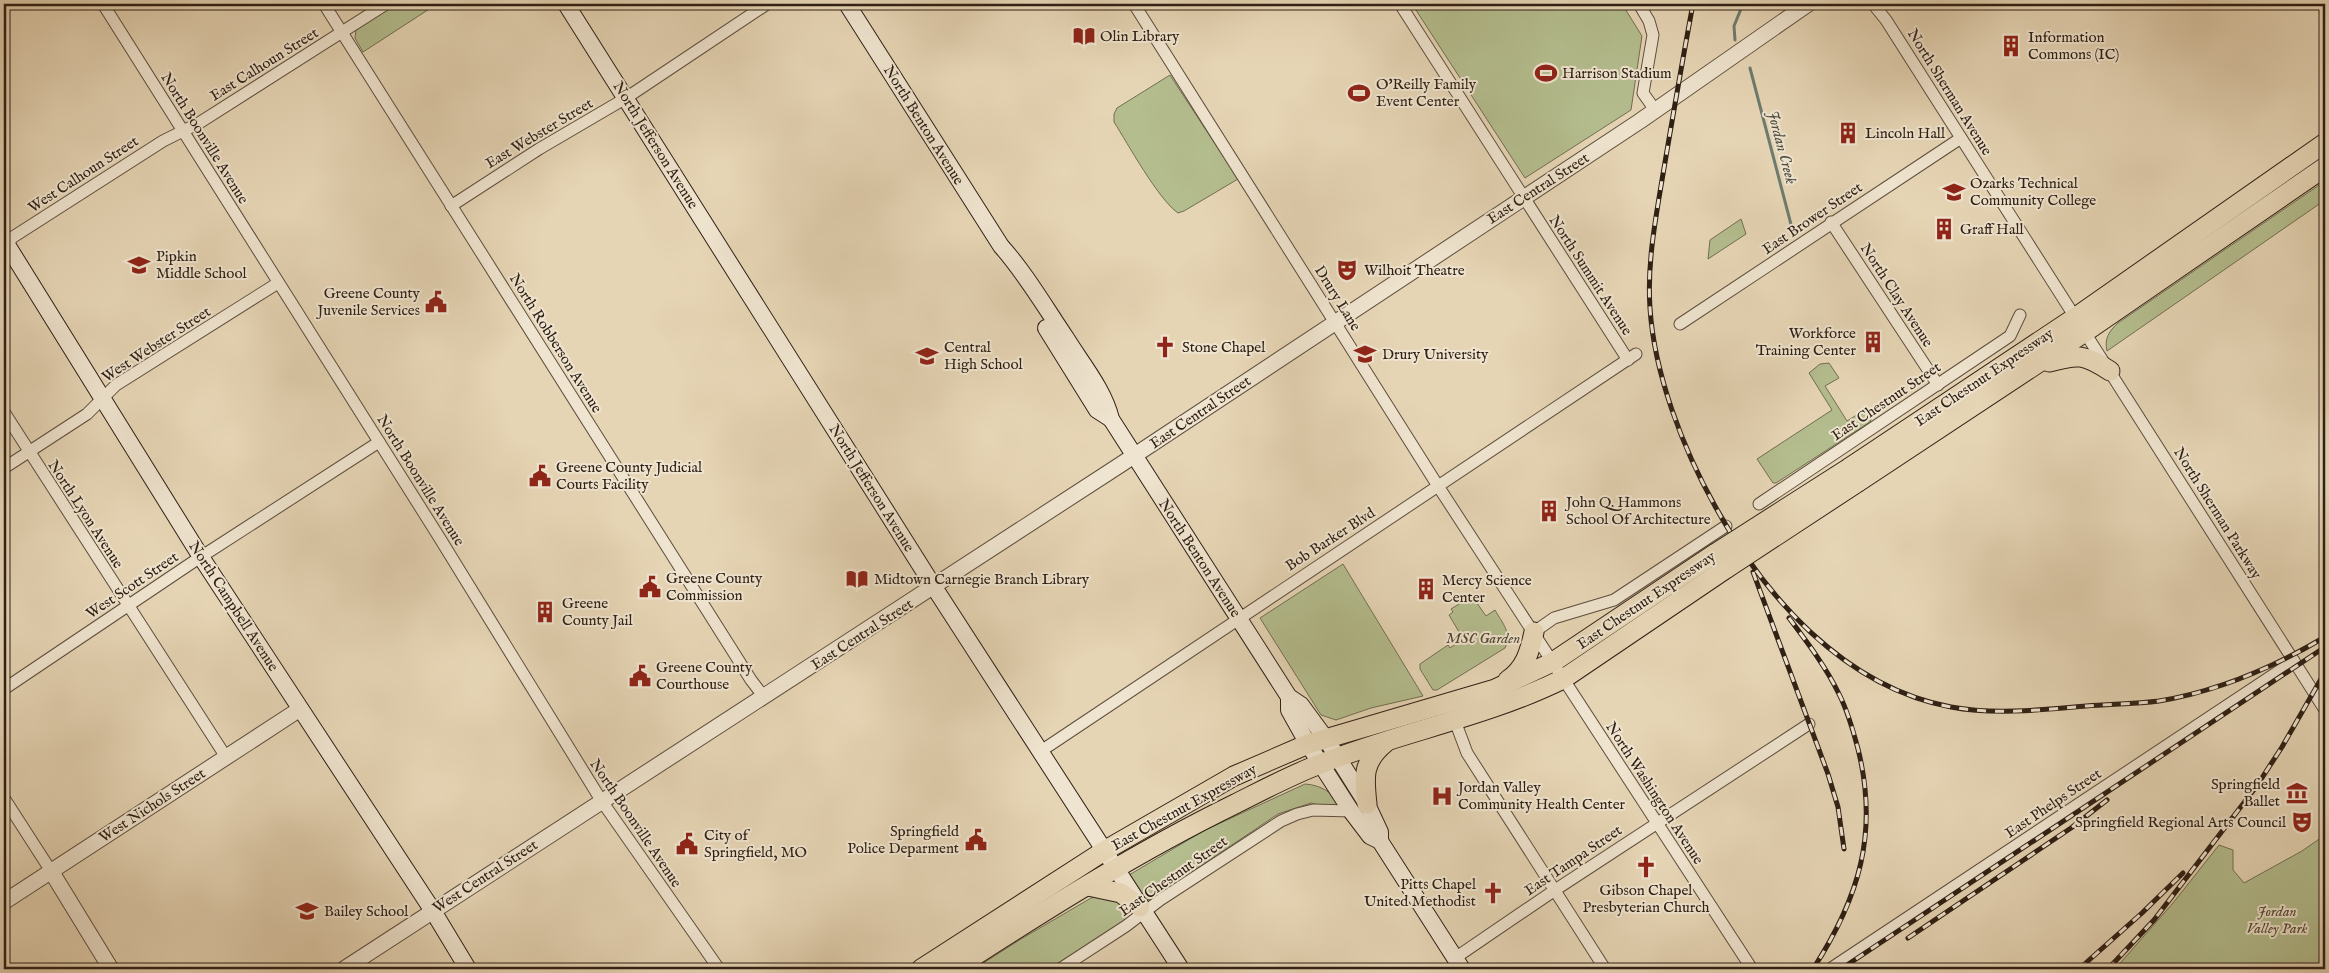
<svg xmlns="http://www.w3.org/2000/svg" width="2329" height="973" viewBox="0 0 2329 973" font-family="'IM FELL English',serif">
<rect width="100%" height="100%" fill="#e6d5b5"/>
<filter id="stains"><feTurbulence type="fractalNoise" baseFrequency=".004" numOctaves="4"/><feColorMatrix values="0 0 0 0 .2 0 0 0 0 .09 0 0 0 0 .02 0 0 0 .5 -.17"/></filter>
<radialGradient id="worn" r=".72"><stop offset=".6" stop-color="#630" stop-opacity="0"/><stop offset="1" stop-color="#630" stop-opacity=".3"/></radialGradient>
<!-- green -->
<g fill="#b4bd8e" stroke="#726e52">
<polygon points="396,4 437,4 363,52 355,38 356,30"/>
<polygon points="1412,4 1622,4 1642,36 1631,110 1525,178"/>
<path d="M 1170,75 L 1238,179 L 1184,211 L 1178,213 C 1158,199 1128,144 1114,122 L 1114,114 L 1117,108 Z"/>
<path d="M 2325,181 L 2325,200 L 2107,351 C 2104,339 2109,331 2118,323 Z"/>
<polygon points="1741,219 1746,234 1708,259 1710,240"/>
<polygon points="1829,363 1839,378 1825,386 1847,421 1868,408 1873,415 1870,422 1776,483 1773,483 1757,459 1832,410 1809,373 1820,364"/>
<polygon points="1343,564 1423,696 1371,708 1336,720 1321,715 1260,618"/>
<path d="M 1472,596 L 1486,616 L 1495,610 C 1503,624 1512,633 1505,648 L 1437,690 L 1433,690 L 1420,669 L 1420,664 L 1448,645 L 1450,648 L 1456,644 L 1455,641 L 1462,637 L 1449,615 L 1453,612 L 1451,609 Z"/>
<path d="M 1305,784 C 1320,785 1330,791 1339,803 L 1335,809 L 1311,803 L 1278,814 L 1150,900 L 1145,899 L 1129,875 L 1205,830 Z"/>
<polygon points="2325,835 2325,969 2115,969 2173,903 2219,845 2233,850 2233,870 2244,883 2302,851"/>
<polygon points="1107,895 1131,910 1132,917 1050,969 974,969 1021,939 1091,898"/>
</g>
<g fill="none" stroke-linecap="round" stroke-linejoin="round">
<!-- stream -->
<g stroke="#6d7c6f" stroke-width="3">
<polyline points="1735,40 1734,26 1743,4"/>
<polyline points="1750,68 1793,232"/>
</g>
<!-- minor casing -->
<g stroke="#5d4d3d" stroke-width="13">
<g id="minor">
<polyline points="103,4 439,537 601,800 719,969"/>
<polyline points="324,4 751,680 764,697"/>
<polyline points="1134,4 1438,486 1752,969"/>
<polyline points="1400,4 1628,360"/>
<polyline points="1639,4 1649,21 1653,35 1643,93 1655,110"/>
<polyline points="1873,4 1886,20 2325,710"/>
<polyline points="451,206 539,149 626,98 767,4"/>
<polyline points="1831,222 1938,385"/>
<polyline points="4,248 13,237 163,141 199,123 386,4"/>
<polyline points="1680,324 1961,138"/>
<polyline points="4,412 226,757"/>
<polyline points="4,468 87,414 116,385 278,283"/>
<polyline points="1759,504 2010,336 2020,315"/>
<polyline points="1534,632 1554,618 1614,600 1726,526"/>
<polyline points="4,689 193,562 379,442"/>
<polyline points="1455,721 1467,753 1605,969"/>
<polyline points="1041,751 1636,354"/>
<polyline points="4,798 51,871"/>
<polyline points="1455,958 1555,890 1809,724"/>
<polyline points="1060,969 1126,926 1160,900 1281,821 1297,814 1313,810 1351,811"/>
<polyline points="1830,969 2294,661"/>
</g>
</g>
<!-- tertiary casing -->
<g stroke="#5d4d3d" stroke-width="17">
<g id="tertiary">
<polyline points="51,871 111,969"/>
<polyline points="4,902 300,709"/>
<polyline points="344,969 1120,465 1640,121 1808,4"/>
</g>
</g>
<!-- secondary casing -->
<g stroke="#2f2015" stroke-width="18">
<g id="secondary">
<polyline points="566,4 934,587 1181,969"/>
<path d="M 847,4 L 1001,246 C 1026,274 1045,307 1066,338 C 1082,364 1104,390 1111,419 L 1289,697 L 1301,705 L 1326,739 L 1367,804 L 1380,832 L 1380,841"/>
<polyline points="4,240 201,557 433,911 468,969"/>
<polyline points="1046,328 1097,410 1111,419"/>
<polyline points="1289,697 1289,710 1308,744 1351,811 1370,836 1380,841 1462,969"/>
</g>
</g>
<!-- primary casing -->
<g stroke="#2f2015" stroke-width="21">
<g id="primary">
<path d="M 2049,362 C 2079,354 2084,354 2110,371"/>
<polyline points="1849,468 2076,317 2325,143"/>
<polyline points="1858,482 2085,332 2325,167"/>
<path d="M 1508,680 C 1525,669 1530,651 1534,632"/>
<path d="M 1367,804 C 1364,777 1362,762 1385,743"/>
<polyline points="1088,886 1121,893 1140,907"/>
<polyline points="921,969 1104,851 1234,776 1308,744 1495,689 1553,662 1716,553"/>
<path d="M 954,969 C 1045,910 1137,852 1235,804 C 1263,790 1291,775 1320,764 C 1400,732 1486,717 1563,679 L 1727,568"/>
</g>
</g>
<!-- minor -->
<use href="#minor" stroke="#efe4cf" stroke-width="11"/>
<!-- tertiary -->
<use href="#tertiary" stroke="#efe4cf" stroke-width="15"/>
<!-- secondary -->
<use href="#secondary" stroke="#efe4cf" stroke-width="16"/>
<!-- primary -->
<use href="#primary" stroke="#e6d5b5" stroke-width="19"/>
<!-- rail casing -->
<g stroke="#2f2015" stroke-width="5">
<g id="rail">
<path d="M 1693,4 C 1682,62 1672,121 1662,180 C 1655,222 1647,265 1650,308 C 1654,373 1683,449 1715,506 C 1765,597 1844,687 1951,707 C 1994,715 2042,710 2086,706 C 2110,704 2135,704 2159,701 C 2219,691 2274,667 2325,637"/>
<polyline points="1753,572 1828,774 1838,807 1844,849"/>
<path d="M 1789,618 C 1807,642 1826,667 1839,694 C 1848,712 1853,730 1858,749 C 1879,833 1859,898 1813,969"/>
<polyline points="1908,938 2071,828 2107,800"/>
<polyline points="1841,969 2325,647"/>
<polyline points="2079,969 2142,913 2183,873"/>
<polyline points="2108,969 2154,920 2256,787 2282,747 2325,672"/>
</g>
</g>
<!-- rail -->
<use href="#rail" stroke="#efe4cf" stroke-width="3" stroke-dasharray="9" stroke-linecap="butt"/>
<!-- primary-bridge casing -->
<g stroke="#2f2015" stroke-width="21" stroke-linecap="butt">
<g id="primary-bridge">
<polyline points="1716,553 1849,468"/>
<polyline points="1727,568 1858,482"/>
</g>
</g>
<!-- primary-bridge -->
<use href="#primary-bridge" stroke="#e6d5b5" stroke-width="19"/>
</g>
<!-- icons -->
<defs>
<g id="library-bare" transform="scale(1.725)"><path d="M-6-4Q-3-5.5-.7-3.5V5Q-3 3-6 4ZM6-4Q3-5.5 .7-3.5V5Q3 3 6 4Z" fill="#8f2418" stroke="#efe4cf" stroke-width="2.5" paint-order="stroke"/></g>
<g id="building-bare" transform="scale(1.725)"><path d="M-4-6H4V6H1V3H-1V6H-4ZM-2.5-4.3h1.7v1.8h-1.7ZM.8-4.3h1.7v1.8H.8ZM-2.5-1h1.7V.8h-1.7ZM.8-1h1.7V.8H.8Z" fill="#8f2418" stroke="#efe4cf" stroke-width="2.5" paint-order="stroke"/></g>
<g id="stadium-bare" transform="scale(1.725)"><path d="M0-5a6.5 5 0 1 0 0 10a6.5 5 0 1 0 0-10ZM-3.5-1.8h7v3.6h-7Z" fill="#8f2418" stroke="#efe4cf" stroke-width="2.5" paint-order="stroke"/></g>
<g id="university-bare" transform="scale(1.725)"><path d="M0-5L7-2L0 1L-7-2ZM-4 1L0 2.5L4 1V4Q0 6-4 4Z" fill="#8f2418" stroke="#efe4cf" stroke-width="2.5" paint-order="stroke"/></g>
<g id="school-bare" transform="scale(1.725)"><path d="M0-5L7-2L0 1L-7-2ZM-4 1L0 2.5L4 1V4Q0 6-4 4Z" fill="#8f2418" stroke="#efe4cf" stroke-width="2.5" paint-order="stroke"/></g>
<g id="theatre-bare" transform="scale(1.725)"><path d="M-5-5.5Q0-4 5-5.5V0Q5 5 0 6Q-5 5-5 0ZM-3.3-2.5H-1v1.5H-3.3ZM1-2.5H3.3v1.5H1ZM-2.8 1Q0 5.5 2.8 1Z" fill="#8f2418" stroke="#efe4cf" stroke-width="2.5" paint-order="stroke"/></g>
<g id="civic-bare" transform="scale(1.725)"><path d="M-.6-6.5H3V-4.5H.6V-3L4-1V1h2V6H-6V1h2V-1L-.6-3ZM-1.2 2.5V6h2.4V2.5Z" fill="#8f2418" stroke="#efe4cf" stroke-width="2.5" paint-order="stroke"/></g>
<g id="church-bare" transform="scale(1.725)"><path d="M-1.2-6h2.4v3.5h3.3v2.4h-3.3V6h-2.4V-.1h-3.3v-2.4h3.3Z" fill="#8f2418" stroke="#efe4cf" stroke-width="2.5" paint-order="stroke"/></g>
<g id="museum-bare" transform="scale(1.725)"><path d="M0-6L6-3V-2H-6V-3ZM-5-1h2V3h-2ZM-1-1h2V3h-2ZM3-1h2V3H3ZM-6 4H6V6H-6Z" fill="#8f2418" stroke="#efe4cf" stroke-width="2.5" paint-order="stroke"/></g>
<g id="hospital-bare" transform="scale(1.725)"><path d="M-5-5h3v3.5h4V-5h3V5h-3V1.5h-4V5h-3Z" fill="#8f2418" stroke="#efe4cf" stroke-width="2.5" paint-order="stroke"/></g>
</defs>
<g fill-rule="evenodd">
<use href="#library-bare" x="1084" y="36"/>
<use href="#building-bare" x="2011" y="46"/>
<use href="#stadium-bare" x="1546" y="73"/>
<use href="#stadium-bare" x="1359" y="93"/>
<use href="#building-bare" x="1848" y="133"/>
<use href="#university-bare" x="1954" y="192"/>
<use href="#building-bare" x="1944" y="229"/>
<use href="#school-bare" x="139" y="265"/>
<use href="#theatre-bare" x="1347" y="270"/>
<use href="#civic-bare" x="436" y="302"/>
<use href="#building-bare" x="1873" y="342"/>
<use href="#church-bare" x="1165" y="347"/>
<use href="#university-bare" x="1365" y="354"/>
<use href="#school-bare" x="927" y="356"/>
<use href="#civic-bare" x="540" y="476"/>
<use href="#building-bare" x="1549" y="511"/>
<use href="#library-bare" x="857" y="579"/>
<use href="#civic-bare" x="650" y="587"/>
<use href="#building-bare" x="1426" y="589"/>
<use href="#building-bare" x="545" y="612"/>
<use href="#civic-bare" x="640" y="676"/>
<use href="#museum-bare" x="2297" y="793"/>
<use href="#hospital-bare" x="1442" y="796"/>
<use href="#theatre-bare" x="2302" y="822"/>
<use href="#civic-bare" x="976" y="840"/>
<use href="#civic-bare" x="687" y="844"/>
<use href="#church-bare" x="1646" y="867"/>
<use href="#church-bare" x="1493" y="893"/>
<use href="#school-bare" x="307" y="911"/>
</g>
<g text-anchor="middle" stroke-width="4" stroke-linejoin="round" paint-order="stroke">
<!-- poi labels -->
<g font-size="15" fill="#2f2015" stroke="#efe4cf" text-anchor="start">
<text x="1100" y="41">Olin Library</text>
<text x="2028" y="42">Information<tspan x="2028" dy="17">Commons (IC)</tspan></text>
<text x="1562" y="78">Harrison Stadium</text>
<text x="1376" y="89">O'Reilly Family<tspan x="1376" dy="17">Event Center</tspan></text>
<text x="1865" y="138">Lincoln Hall</text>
<text x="1970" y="188">Ozarks Technical<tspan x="1970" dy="17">Community College</tspan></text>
<text x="1960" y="234">Graff Hall</text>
<text x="156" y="261">Pipkin<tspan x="156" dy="17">Middle School</tspan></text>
<text x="1364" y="275">Wilhoit Theatre</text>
<text x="420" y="298" text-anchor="end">Greene County<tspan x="420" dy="17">Juvenile Services</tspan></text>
<text x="1856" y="338" text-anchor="end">Workforce<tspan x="1856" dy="17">Training Center</tspan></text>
<text x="944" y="352">Central<tspan x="944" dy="17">High School</tspan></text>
<text x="1182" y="352">Stone Chapel</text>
<text x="1382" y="359">Drury University</text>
<text x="556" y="472">Greene County Judicial<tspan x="556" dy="17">Courts Facility</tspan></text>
<text x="1566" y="507">John Q. Hammons<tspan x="1566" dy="17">School Of Architecture</tspan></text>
<text x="666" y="583">Greene County<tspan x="666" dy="17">Commission</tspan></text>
<text x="874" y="584">Midtown Carnegie Branch Library</text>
<text x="1442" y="585">Mercy Science<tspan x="1442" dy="17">Center</tspan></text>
<text x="562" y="608">Greene<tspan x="562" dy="17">County Jail</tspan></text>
<text x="656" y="672">Greene County<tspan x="656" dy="17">Courthouse</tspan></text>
<text x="2280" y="789" text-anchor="end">Springfield<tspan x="2280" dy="17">Ballet</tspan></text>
<text x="1458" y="792">Jordan Valley<tspan x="1458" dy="17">Community Health Center</tspan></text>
<text x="2286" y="827" text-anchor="end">Springfield Regional Arts Council</text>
<text x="959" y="836" text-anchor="end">Springfield<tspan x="959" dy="17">Police Deparment</tspan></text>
<text x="704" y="840">City of<tspan x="704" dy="17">Springfield, MO</tspan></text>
<text x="1476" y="889" text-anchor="end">Pitts Chapel<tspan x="1476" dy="17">United Methodist</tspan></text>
<text x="1646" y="895" text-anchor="middle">Gibson Chapel<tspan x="1646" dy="17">Presbyterian Church</tspan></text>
<text x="324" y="916">Bailey School</text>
</g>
<!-- street labels -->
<g font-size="15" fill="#2f2015" stroke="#efe4cf">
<text transform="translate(264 64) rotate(-32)" y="5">East Calhoun Street</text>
<text transform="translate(1950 92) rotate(58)" y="5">North Sherman Avenue</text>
<text transform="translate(924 125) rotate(58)" y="5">North Benton Avenue</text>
<text transform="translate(539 133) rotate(-31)" y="5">East Webster Street</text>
<text transform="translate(205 138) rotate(58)" y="5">North Boonville Avenue</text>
<text transform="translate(656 145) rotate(58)" y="5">North Jefferson Avenue</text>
<text transform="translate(83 174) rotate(-33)" y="5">West Calhoun Street</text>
<text transform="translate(1538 188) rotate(-33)" y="5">East Central Street</text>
<text transform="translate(1812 218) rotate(-34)" y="5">East Brower Street</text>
<text transform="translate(1591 275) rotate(57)" y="5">North Summit Avenue</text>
<text transform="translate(1897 295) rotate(57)" y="5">North Clay Avenue</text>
<text transform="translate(1338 298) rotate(58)" y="5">Drury Lane</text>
<text transform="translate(556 343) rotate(58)" y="5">North Robberson Avenue</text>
<text transform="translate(156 344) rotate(-33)" y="5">West Webster Street</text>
<text transform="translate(1984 377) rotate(-34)" y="5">East Chestnut Expressway</text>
<text transform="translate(1886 401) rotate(-34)" y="5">East Chestnut Street</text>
<text transform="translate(1200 412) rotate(-34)" y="5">East Central Street</text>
<text transform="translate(421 480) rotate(58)" y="5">North Boonville Avenue</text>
<text transform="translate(872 488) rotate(58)" y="5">North Jefferson Avenue</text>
<text transform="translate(2218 513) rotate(58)" y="5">North Sherman Parkway</text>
<text transform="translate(86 514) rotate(57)" y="5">North Lyon Avenue</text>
<text transform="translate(1330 539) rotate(-33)" y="5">Bob Barker Blvd</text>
<text transform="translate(1200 558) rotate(57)" y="5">North Benton Avenue</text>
<text transform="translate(132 585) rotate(-34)" y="5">West Scott Street</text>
<text transform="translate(1646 600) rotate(-34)" y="5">East Chestnut Expressway</text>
<text transform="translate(234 606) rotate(57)" y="5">North Campbell Avenue</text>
<text transform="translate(862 634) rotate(-33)" y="5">East Central Street</text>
<text transform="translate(1655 793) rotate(57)" y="5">North Washington Avenue</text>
<text transform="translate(2053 803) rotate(-34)" y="5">East Phelps Street</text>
<text transform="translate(152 805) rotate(-33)" y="5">West Nichols Street</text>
<text transform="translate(1184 807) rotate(-29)" y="5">East Chestnut Expressway</text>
<text transform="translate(636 823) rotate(56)" y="5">North Boonville Avenue</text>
<text transform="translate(1573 860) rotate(-34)" y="5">East Tampa Street</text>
<text transform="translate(485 876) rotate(-33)" y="5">West Central Street</text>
<text transform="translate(1173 876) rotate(-35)" y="5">East Chestnut Street</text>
</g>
<!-- park labels -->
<g font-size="15" font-style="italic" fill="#504733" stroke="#efe4cf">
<text x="1483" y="643">MSC Garden</text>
<text x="2277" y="916">Jordan<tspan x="2277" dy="17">Valley Park</tspan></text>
</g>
<!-- water labels -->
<g font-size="16" font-style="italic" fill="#4e4e42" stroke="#efe4cf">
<text transform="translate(1783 147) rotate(75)" y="6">Jordan Creek</text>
</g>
</g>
<!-- margin -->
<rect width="2329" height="973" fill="none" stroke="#e6d5b5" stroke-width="20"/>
<rect x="5" y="5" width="2319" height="963" fill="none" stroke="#2f2015" stroke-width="2.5"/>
<rect x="10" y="10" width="2309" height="953" fill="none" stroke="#2f2015"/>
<rect width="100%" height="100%" filter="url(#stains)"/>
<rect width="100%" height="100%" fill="url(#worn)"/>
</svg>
